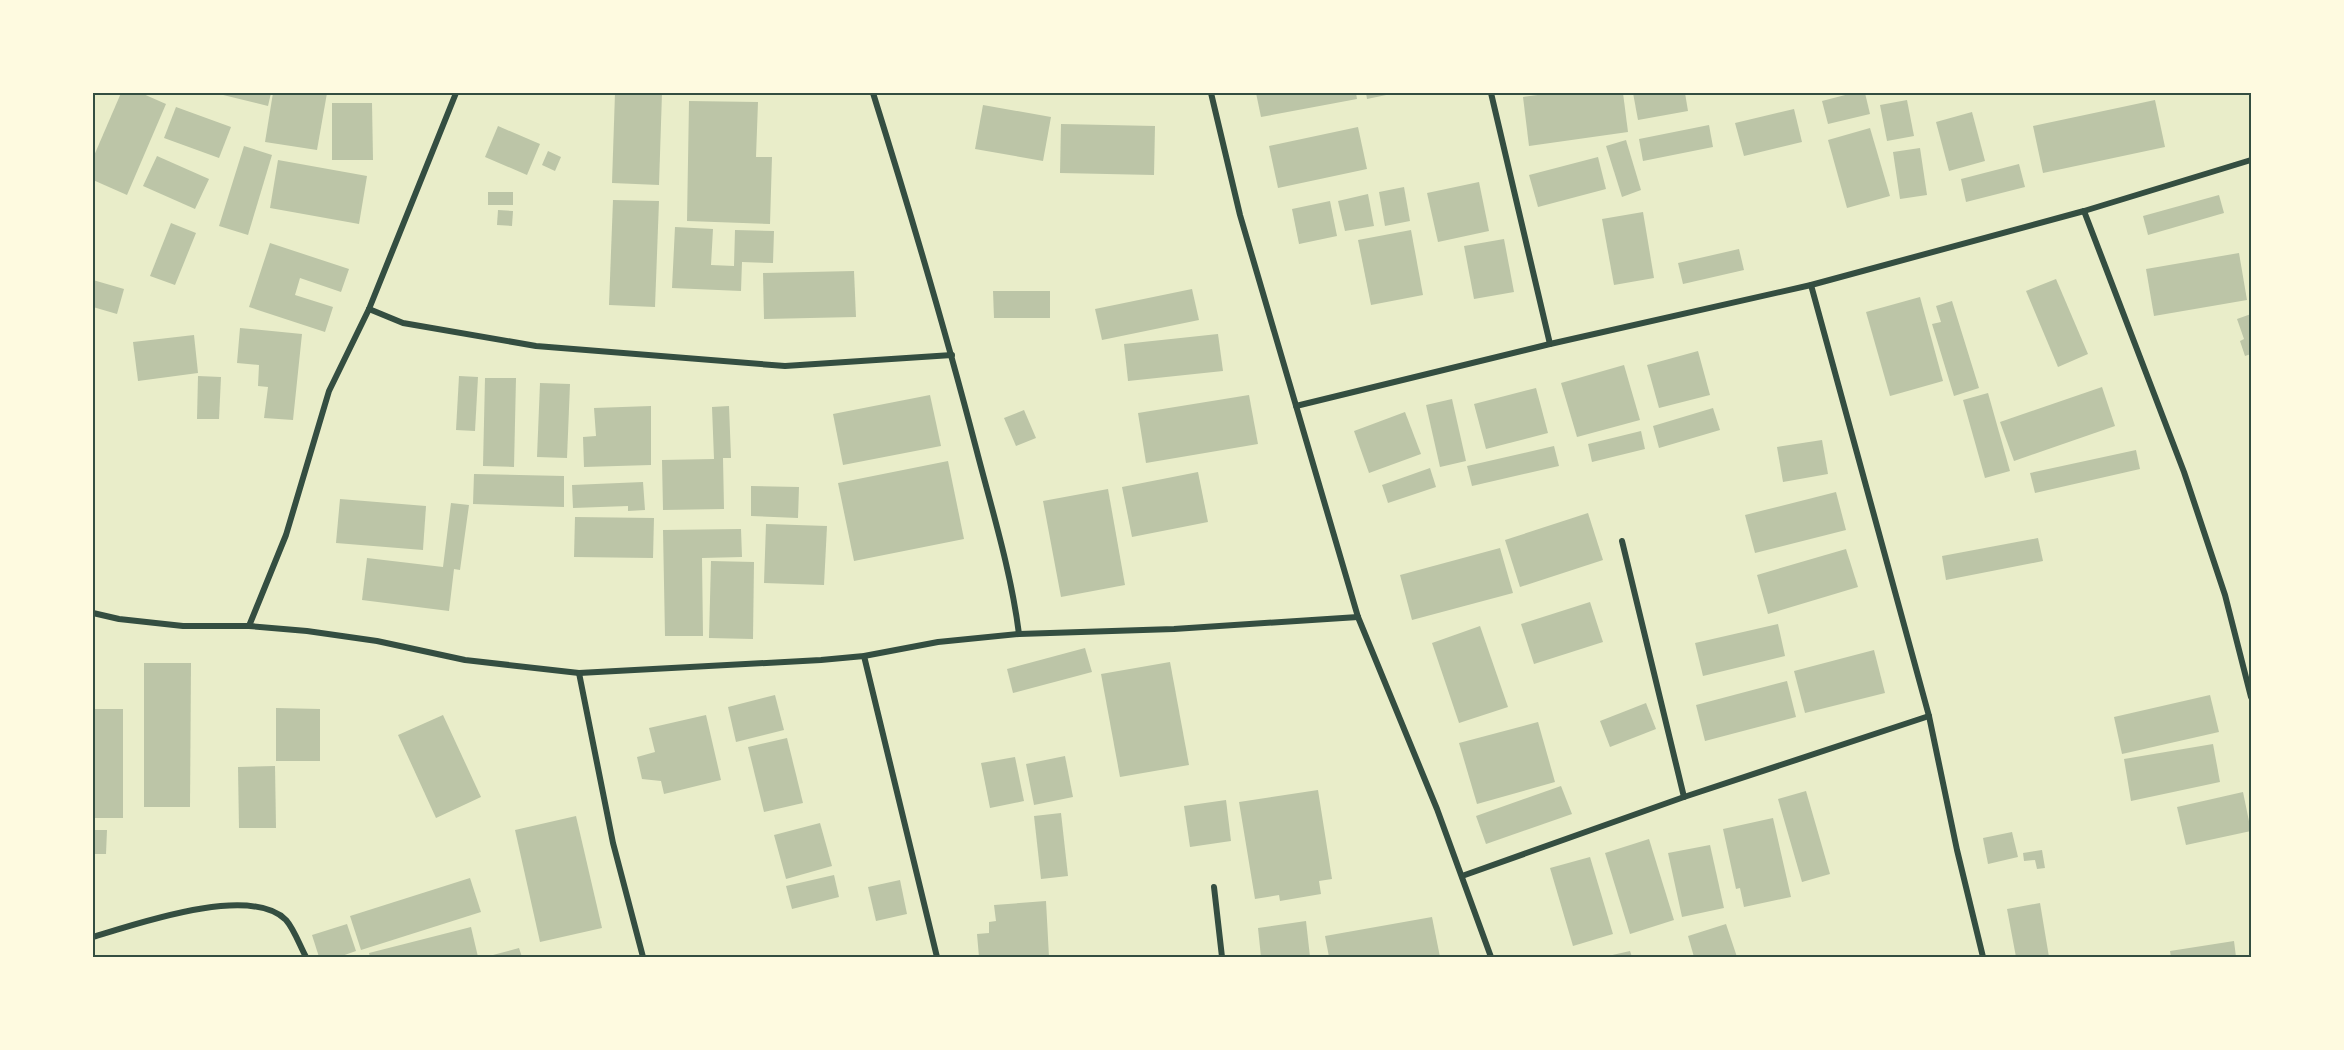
<svg xmlns="http://www.w3.org/2000/svg" width="2344" height="1050" viewBox="0 0 2344 1050" font-family="'IBM Plex Sans',sans-serif">
<rect width="100%" height="100%" fill="#e9edc9"/>
<!-- building -->
<g fill="#bcc5a7">
<polygon points="121,93 141,93 166,104 127,195 93,180 93,158"/>
<polygon points="215,93 271,93 268,106"/>
<polygon points="273,93 327,93 317,150 265,142"/>
<polygon points="615,93 662,93 659,185 612,183"/>
<polygon points="1256,93 1356,93 1357,99 1261,117"/>
<polygon points="1366,93 1390,93 1391,94 1367,99"/>
<polygon points="1553,93 1623,93 1628,132 1529,146 1523,97"/>
<polygon points="1633,93 1685,93 1688,111 1638,120"/>
<polygon points="1853,93 1865,93 1870,114 1828,124 1822,101"/>
<polygon points="1907,100 1914,136 1887,141 1880,105"/>
<polygon points="2155,100 2165,147 2043,173 2033,126"/>
<polygon points="689,101 758,102 756,157 772,157 770,224 687,221"/>
<polygon points="332,103 372,103 373,160 332,160"/>
<polygon points="983,105 1051,117 1043,161 975,149"/>
<polygon points="176,107 231,127 219,158 164,138"/>
<polygon points="1794,109 1802,142 1744,156 1735,123"/>
<polygon points="1972,112 1985,161 1949,171 1936,122"/>
<polygon points="1061,124 1155,126 1154,175 1060,173"/>
<polygon points="1709,125 1713,147 1643,161 1639,139"/>
<polygon points="498,126 540,144 527,175 485,157"/>
<polygon points="1358,127 1367,169 1278,188 1269,146"/>
<polygon points="1870,128 1890,196 1847,208 1828,140"/>
<polygon points="1626,140 1641,190 1622,197 1606,146"/>
<polygon points="244,146 272,155 248,235 219,226"/>
<polygon points="1920,148 1927,195 1900,199 1893,152"/>
<polygon points="548,151 561,157 555,171 542,165"/>
<polygon points="157,156 209,179 195,209 143,186"/>
<polygon points="1598,157 1606,189 1538,207 1529,175"/>
<polygon points="278,160 367,176 359,224 270,208"/>
<polygon points="2019,164 2025,187 1966,202 1961,179"/>
<polygon points="1479,182 1489,231 1438,242 1427,193"/>
<polygon points="1404,187 1410,221 1385,226 1379,192"/>
<rect x="488" y="192" width="25" height="13"/>
<polygon points="1368,194 1374,226 1345,231 1338,201"/>
<polygon points="2219,195 2224,213 2148,235 2143,216"/>
<polygon points="613,200 659,201 655,307 609,305"/>
<polygon points="1330,201 1337,236 1299,244 1292,209"/>
<polygon points="498,210 513,211 512,226 497,225"/>
<polygon points="1643,212 1654,278 1614,285 1602,219"/>
<polygon points="171,223 196,233 175,285 150,276"/>
<polygon points="675,227 713,229 711,265 734,266 735,230 774,231 773,263 742,262 741,291 672,288"/>
<polygon points="1411,230 1423,295 1371,305 1358,240"/>
<polygon points="1504,239 1514,292 1474,299 1464,246"/>
<polygon points="270,243 349,269 341,292 300,278 295,295 333,307 325,332 249,307"/>
<polygon points="1739,249 1744,270 1683,284 1678,263"/>
<polygon points="2239,253 2247,300 2154,316 2146,269"/>
<polygon points="854,271 856,317 764,319 763,273"/>
<polygon points="2056,279 2088,354 2058,367 2026,291"/>
<polygon points="93,280 124,289 117,314 93,307"/>
<polygon points="1192,289 1199,320 1102,340 1095,309"/>
<polygon points="993,291 1050,291 1050,318 994,318"/>
<polygon points="1920,297 1943,381 1890,396 1866,312"/>
<polygon points="1952,301 1979,388 1954,396 1932,324 1941,322 1936,306"/>
<polygon points="2251,314 2251,354 2245,356 2240,341 2244,339 2237,319"/>
<polygon points="240,328 302,334 293,420 264,418 268,387 258,386 259,365 237,363"/>
<polygon points="1218,334 1223,371 1128,381 1124,344"/>
<polygon points="194,335 198,373 138,381 133,342"/>
<polygon points="1698,351 1710,395 1659,408 1647,365"/>
<polygon points="1624,365 1640,420 1577,437 1561,383"/>
<polygon points="198,376 221,377 219,419 197,419"/>
<polygon points="459,376 478,377 475,431 456,430"/>
<polygon points="485,378 516,378 514,467 483,466"/>
<polygon points="540,383 570,384 567,458 537,457"/>
<polygon points="2102,387 2115,426 2014,461 2000,422"/>
<polygon points="1536,388 1548,433 1486,449 1474,404"/>
<polygon points="1988,393 2010,471 1985,478 1963,400"/>
<polygon points="930,395 941,446 843,465 833,414"/>
<polygon points="1249,395 1258,444 1146,463 1138,413"/>
<polygon points="1452,399 1466,461 1440,467 1426,405"/>
<polygon points="651,406 651,465 584,467 583,437 596,436 594,408"/>
<polygon points="729,406 731,458 723,458 724,509 663,510 662,460 714,459 712,407"/>
<polygon points="1713,408 1720,430 1659,448 1653,426"/>
<polygon points="1024,410 1036,438 1016,446 1004,418"/>
<polygon points="1405,412 1421,454 1369,473 1354,431"/>
<polygon points="1641,431 1645,449 1592,462 1588,444"/>
<polygon points="1822,440 1828,474 1783,482 1777,447"/>
<polygon points="1554,446 1559,466 1472,486 1467,466"/>
<polygon points="2136,450 2140,469 2035,493 2030,473"/>
<polygon points="948,461 964,539 854,561 838,483"/>
<polygon points="1430,468 1436,487 1388,503 1382,485"/>
<polygon points="1198,472 1208,522 1132,537 1122,487"/>
<polygon points="474,474 564,476 564,507 473,504"/>
<polygon points="643,482 645,510 628,511 628,506 573,508 572,485"/>
<polygon points="751,486 799,487 798,518 751,516"/>
<polygon points="1108,489 1125,585 1061,597 1043,501"/>
<polygon points="1836,492 1846,530 1755,553 1745,515"/>
<polygon points="340,499 426,506 423,550 336,543"/>
<polygon points="451,503 469,505 460,570 454,569 449,611 362,600 367,558 443,567"/>
<polygon points="1588,513 1603,560 1520,587 1505,540"/>
<polygon points="575,517 654,518 653,558 574,557"/>
<polygon points="766,524 827,526 824,585 764,583"/>
<polygon points="741,529 742,557 702,558 703,636 665,636 663,530"/>
<polygon points="2038,538 2043,561 1946,580 1942,556"/>
<polygon points="1500,548 1513,593 1412,620 1400,575"/>
<polygon points="1846,549 1858,587 1768,614 1757,575"/>
<polygon points="711,561 754,562 753,639 709,638"/>
<polygon points="1590,602 1603,642 1534,664 1521,624"/>
<polygon points="1778,624 1785,656 1703,676 1695,643"/>
<polygon points="1480,626 1508,707 1459,723 1432,643"/>
<polygon points="1085,648 1092,672 1013,693 1007,669"/>
<polygon points="1874,650 1885,693 1805,713 1794,671"/>
<polygon points="1170,662 1189,765 1120,777 1101,674"/>
<polygon points="144,663 191,663 190,807 144,807"/>
<polygon points="1787,681 1796,717 1705,741 1696,705"/>
<polygon points="775,695 784,730 736,742 728,707"/>
<polygon points="2210,695 2219,732 2122,754 2114,717"/>
<polygon points="1646,703 1656,729 1610,747 1600,721"/>
<polygon points="276,708 320,709 320,761 276,761"/>
<rect x="93" y="709" width="30" height="109"/>
<polygon points="443,715 481,797 436,818 398,735"/>
<polygon points="706,715 721,780 664,794 661,781 642,779 637,757 655,752 649,728"/>
<polygon points="1538,722 1555,782 1477,804 1459,743"/>
<polygon points="787,738 803,803 764,812 748,747"/>
<polygon points="2213,744 2220,782 2131,801 2124,759"/>
<polygon points="1065,756 1073,797 1034,805 1026,764"/>
<polygon points="1015,757 1024,801 990,808 981,763"/>
<polygon points="275,766 276,828 239,828 238,767"/>
<polygon points="1561,786 1572,814 1486,844 1476,816"/>
<polygon points="1318,790 1332,879 1319,881 1321,894 1280,901 1279,895 1255,899 1239,802"/>
<polygon points="1806,791 1830,874 1802,882 1778,799"/>
<polygon points="2243,792 2251,831 2186,845 2177,807"/>
<polygon points="1226,800 1231,841 1190,847 1184,806"/>
<polygon points="1061,813 1068,876 1041,879 1034,816"/>
<polygon points="576,816 602,928 540,942 515,830"/>
<polygon points="1773,818 1791,897 1744,907 1740,888 1736,889 1723,829"/>
<polygon points="820,823 832,866 786,879 774,835"/>
<polygon points="93,830 107,830 106,854 93,854"/>
<polygon points="2012,832 2018,857 1988,864 1983,838"/>
<polygon points="1649,839 1674,920 1630,934 1605,853"/>
<polygon points="1710,845 1724,908 1682,917 1668,853"/>
<polygon points="2042,850 2045,868 2037,869 2035,860 2024,861 2023,853"/>
<polygon points="1590,857 1613,934 1573,946 1550,868"/>
<polygon points="834,875 839,897 792,909 786,886"/>
<polygon points="470,878 481,912 361,950 350,916"/>
<polygon points="900,880 907,914 876,921 868,887"/>
<polygon points="1046,901 1049,957 979,957 977,934 989,933 989,922 996,921 994,905"/>
<polygon points="2040,903 2049,957 2016,957 2007,909"/>
<polygon points="1432,917 1440,957 1329,957 1325,936"/>
<polygon points="1306,921 1310,957 1261,957 1258,928"/>
<polygon points="347,924 356,951 339,957 319,957 312,935"/>
<polygon points="1726,924 1737,957 1694,957 1688,936"/>
<polygon points="471,927 478,957 370,957 369,953"/>
<polygon points="2234,941 2236,957 2171,957 2170,951"/>
<polygon points="519,948 522,957 493,957 493,955"/>
<polygon points="1630,951 1632,957 1609,957 1608,956"/>
</g>
<g fill="none" stroke-linecap="round" stroke-linejoin="round">
<!-- minor -->
<g stroke="#344e41" stroke-width="6">
<path d="M 873,93 C 910,211 945,329 976,448 C 992,510 1011,571 1019,634"/>
<polyline points="1211,93 1240,215 1358,617 1437,809 1491,957"/>
<polyline points="1491,93 1550,344"/>
<polyline points="2084,211 2184,472 2225,595 2251,697"/>
<polyline points="1811,285 1929,716 1957,850 1983,957"/>
<polyline points="369,309 403,323 536,346 785,366 952,355"/>
<polyline points="1296,406 1550,344 1811,285 2084,211 2251,160"/>
<polyline points="1622,541 1684,797"/>
<polyline points="93,613 119,619 183,626 249,626 307,631 377,641 465,660 579,673 821,660 864,656 938,642 1019,634 1174,629 1358,617"/>
<polyline points="249,626 286,535 329,391 369,309 456,93"/>
<polyline points="864,656 937,957"/>
<polyline points="579,673 613,843 643,957"/>
<polyline points="1462,876 1684,797 1929,716"/>
<polyline points="1214,887 1222,957"/>
<path d="M 93,937 C 136,924 250,884 286,920 C 294,929 300,946 306,957"/>
</g>
</g>
<!-- border -->
<rect width="2344" height="1050" fill="none" stroke="#fefae0" stroke-width="189"/>
<rect x="94" y="94" width="2156" height="862" fill="none" stroke="#344e41" stroke-width="2"/>
</svg>
